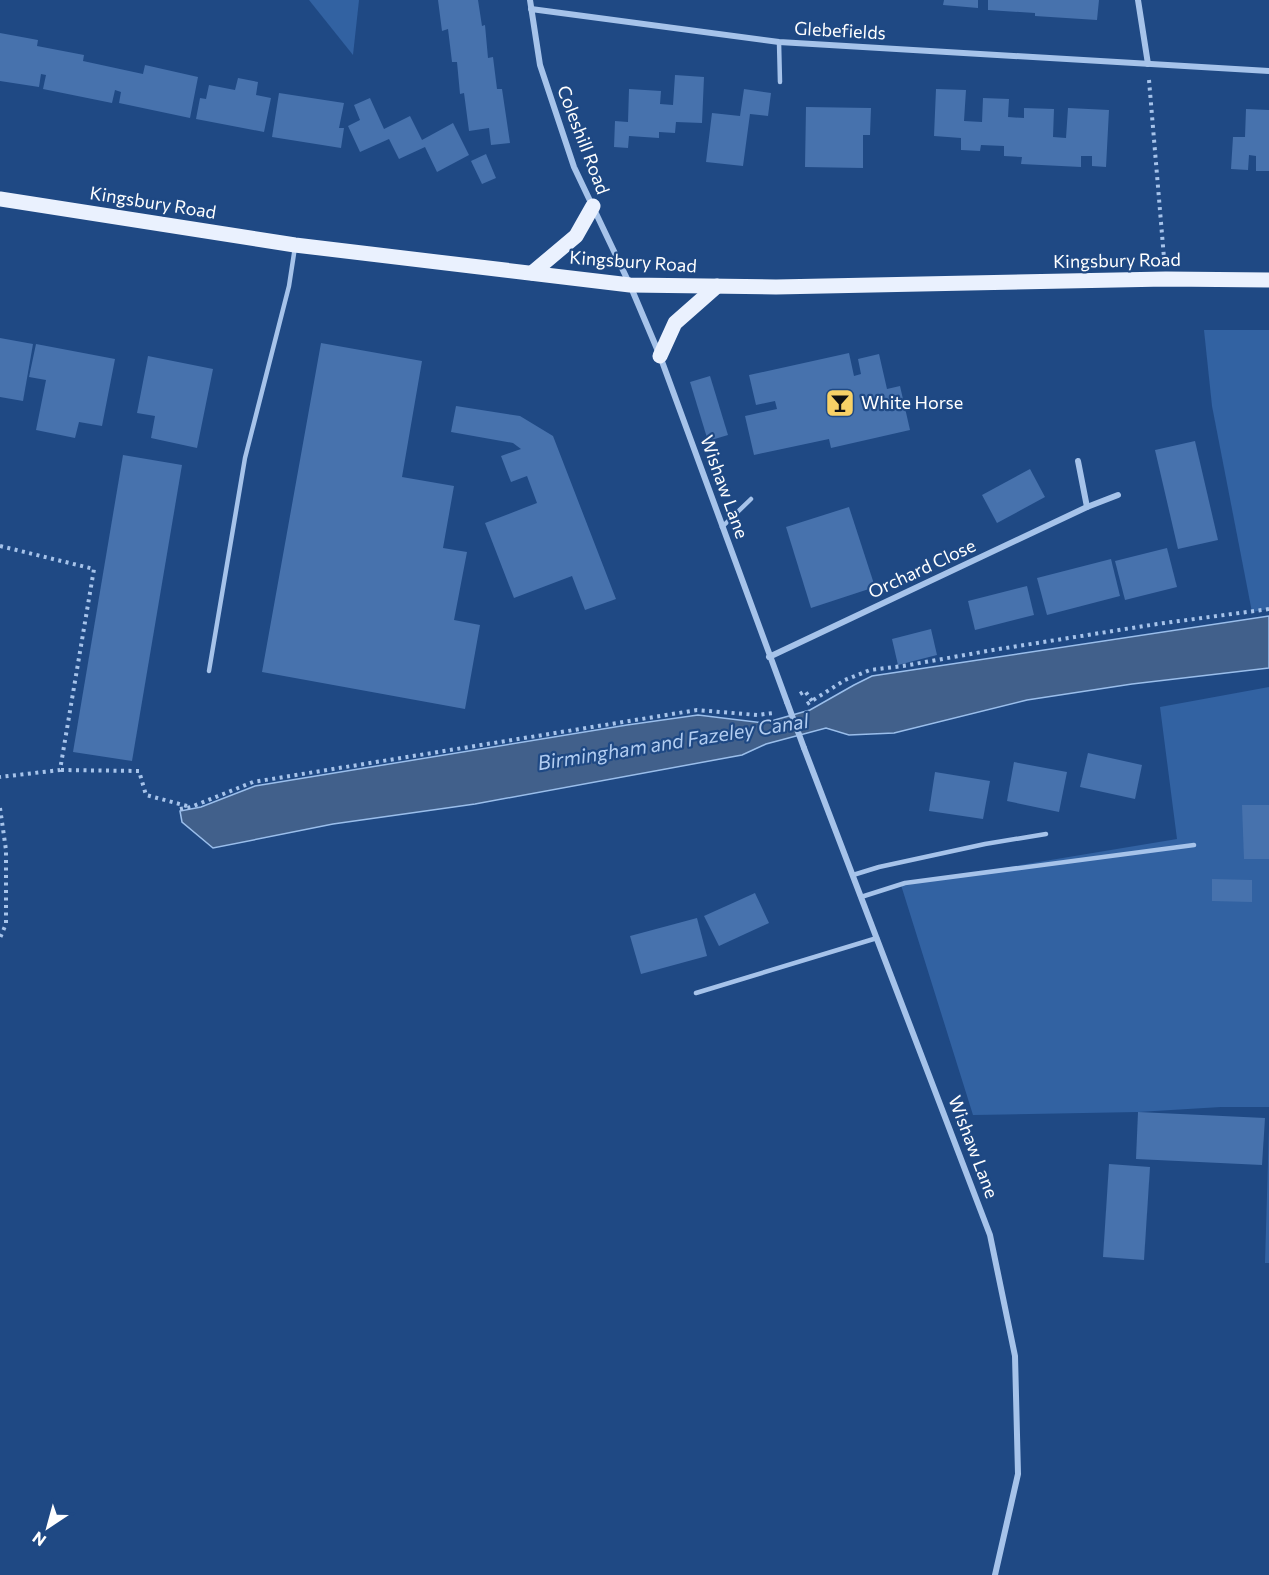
<svg xmlns="http://www.w3.org/2000/svg" width="1269" height="1575" viewBox="0 0 1269 1575" font-family="Commissioner,sans-serif">
<rect width="100%" height="100%" fill="#1f4984"/>
<!-- green -->
<g fill="#3262a2">
<polygon points="309,0 359,0 353,55"/>
<polygon points="1204,330 1269,330 1269,609 1252,612 1212,406"/>
<polygon points="1269,687 1269,1107 1221,1107 1138,1112 973,1115 901,885 1177,839 1160,707"/>
<polygon points="1269,1127 1269,1263 1265,1263"/>
</g>
<!-- water -->
<polygon fill="#41608b" stroke="#9abeeb" stroke-width="1.5" points="1269,616 1269,668 1132,684 1027,700 894,733 849,735 826,728 766,744 742,755 475,804 333,824 213,848 182,822 180,811 201,807 255,786 627,725 698,715 764,723 810,710 854,685 872,676"/>
<!-- building -->
<g fill="#4772ad">
<polygon points="438,0 478,0 482,26 485,25 488,58 493,57 497,89 502,89 510,143 491,145 489,128 469,131 464,93 460,94 457,62 452,62 448,29 442,31"/>
<polygon points="944,0 978,0 978,8 943,5"/>
<polygon points="988,0 1099,0 1097,20 1035,16 1035,13 988,10"/>
<polygon points="0,33 38,40 37,46 84,55 83,61 143,74 145,65 198,77 190,118 119,103 121,92 115,90 112,103 43,89 46,75 41,74 39,87 0,81"/>
<polygon points="675,75 704,77 702,123 676,122 675,133 659,132 659,138 629,136 628,148 614,147 615,121 628,122 629,89 661,91 660,104 673,105"/>
<polygon points="238,78 258,82 256,95 271,98 264,132 196,119 200,98 206,99 209,85 235,90"/>
<polygon points="744,89 771,93 768,116 750,114 743,166 706,162 712,113 740,116"/>
<polygon points="936,89 966,90 964,121 982,122 983,98 1009,99 1008,117 1024,118 1024,108 1054,109 1053,137 1066,138 1068,108 1109,110 1106,167 1092,166 1092,156 1081,156 1081,167 1021,164 1022,157 1004,156 1004,146 981,145 980,151 961,150 961,138 934,136"/>
<polygon points="279,93 344,103 339,128 344,128 341,148 272,137"/>
<polygon points="370,98 384,129 410,116 422,140 453,123 469,155 437,172 425,147 399,159 389,139 360,152 348,126 360,120 354,105"/>
<polygon points="806,107 871,108 870,135 863,135 863,168 805,167"/>
<polygon points="1246,109 1269,110 1269,171 1256,171 1256,156 1249,155 1248,170 1231,169 1233,137 1245,137"/>
<polygon points="486,154 496,178 482,184 471,161"/>
<polygon points="0,338 33,344 23,401 0,397"/>
<polygon points="321,343 422,361 402,477 454,486 443,548 467,552 454,620 480,625 465,709 262,672"/>
<polygon points="36,344 115,359 102,426 79,422 75,438 36,430 46,380 29,377"/>
<polygon points="849,353 854,376 861,374 858,359 879,354 887,389 900,386 910,430 831,448 829,439 754,455 745,416 777,409 775,401 756,405 749,375"/>
<polygon points="148,356 213,369 197,448 151,438 155,416 137,413"/>
<polygon points="710,376 728,435 708,441 690,382"/>
<polygon points="456,406 520,416 553,436 616,599 585,610 572,576 514,598 485,523 537,503 527,476 511,482 501,456 521,449 513,443 451,432"/>
<polygon points="1195,441 1218,540 1178,549 1155,450"/>
<polygon points="123,455 182,465 132,761 73,752"/>
<polygon points="1030,469 1045,497 997,523 982,495"/>
<polygon points="849,507 875,587 811,608 786,527"/>
<polygon points="1167,548 1177,587 1125,600 1115,561"/>
<polygon points="1111,559 1120,596 1047,615 1037,578"/>
<polygon points="1027,586 1034,615 975,630 968,601"/>
<polygon points="931,629 937,655 898,665 892,639"/>
<polygon points="1088,753 1142,765 1135,799 1080,787"/>
<polygon points="1014,762 1067,772 1059,812 1007,801"/>
<polygon points="935,772 990,781 983,819 929,811"/>
<polygon points="1242,805 1269,805 1269,859 1244,859"/>
<polygon points="1212,879 1252,880 1252,902 1212,901"/>
<polygon points="755,893 769,923 719,946 704,916"/>
<polygon points="697,918 707,956 641,974 630,936"/>
<polygon points="1138,1112 1265,1118 1262,1165 1136,1159"/>
<polygon points="1109,1164 1150,1167 1144,1260 1103,1257"/>
</g>
<g fill="none" stroke-linecap="round" stroke-linejoin="round">
<!-- path -->
<g stroke="#a6c3ea" stroke-width="4" stroke-dasharray="3 4.5" stroke-linecap="butt">
<polyline points="1149,80 1164,258"/>
<polyline points="0,546 94,569 60,770 0,777"/>
<polyline points="800,694 805,691 812,701"/>
<polyline points="807,704 845,680 870,670 903,666 993,650 1157,624 1269,609"/>
<polyline points="61,770 139,771 146,795 187,806"/>
<polyline points="0,808 6,850 6,924 0,938"/>
<polyline points="180,809 191,807 253,782 697,710 757,715 773,713"/>
</g>
<!-- service -->
<g stroke="#a6c3ea" stroke-width="4.5">
<polyline points="779,42 780,82"/>
<polyline points="722,527 751,499"/>
<polyline points="209,671 245,458 289,286 295,247"/>
<polyline points="853,875 879,867 985,844 1046,834"/>
<polyline points="861,897 905,883 1194,845"/>
<polyline points="696,993 877,938"/>
</g>
<!-- minor -->
<g stroke="#a6c3ea" stroke-width="6">
<polyline points="530,0 540,65 574,167 630,285 660,356 787,702"/>
<polyline points="1138,0 1148,64"/>
<polyline points="531,9 779,42 1269,71"/>
<polyline points="1078,461 1087,507"/>
<polyline points="769,657 1087,507 1118,495"/>
<polyline points="804,748 990,1235 1015,1356 1018,1474 995,1575"/>
</g>
<!-- primary -->
<g stroke="#eaf1fe" stroke-width="15">
<polyline points="0,199 295,245 630,285 776,287 1166,279 1269,280"/>
<polyline points="532,273 576,236 593,206"/>
<polyline points="660,356 675,323 717,286"/>
</g>
<!-- minor-bridge -->
<polyline stroke="#a6c3ea" stroke-width="6" points="787,702 804,748"/>
</g>
<!-- icons -->
<defs>
<g id="bar-square" transform="scale(1.5)"><rect x="-9" y="-9" width="18" height="18" rx="4" fill="#f8d166" stroke="#1f4984"/><path d="M-6-5H6L.8 .8V4.5H3.5V6h-7V4.5H-.8V.8Z" fill="#111"/></g>
</defs>
<g fill-rule="evenodd">
<use href="#bar-square" x="840" y="403"/>
</g>
<g text-anchor="middle" stroke-width="4.5" stroke-linejoin="round" paint-order="stroke">
<!-- street labels -->
<g font-size="18" fill="#fff" stroke="#1f4984">
<text transform="translate(840 31) rotate(3)" y="6">Glebefields</text>
<text transform="translate(583 140) rotate(69)" y="6">Coleshill Road</text>
<text transform="translate(153 203) rotate(9)" y="6">Kingsbury Road</text>
<text transform="translate(1117 261) rotate(-1)" y="6">Kingsbury Road</text>
<text transform="translate(633 262) rotate(4)" y="6">Kingsbury Road</text>
<text transform="translate(724 487) rotate(70)" y="6">Wishaw Lane</text>
<text transform="translate(922 569) rotate(-25)" y="6">Orchard Close</text>
<text transform="translate(973 1147) rotate(69)" y="6">Wishaw Lane</text>
</g>
<!-- poi labels -->
<g font-size="18" fill="#fff" stroke="#1f4984" text-anchor="start">
<text x="861" y="409">White Horse</text>
</g>
<!-- water labels -->
<g font-size="20" font-style="italic" fill="#b2cdf1" stroke="#1f4984">
<text transform="translate(673 742) rotate(-9)" y="7">Birmingham and Fazeley Canal</text>
</g>
</g>
<!-- north arrow -->
<g transform="translate(48 1527) rotate(216)" stroke="#1f4984" stroke-width="4.5" paint-order="stroke">
<path d="M0-4.5L10 22L0 15L-10 22Z" fill="#ffffff"/>
<text y="-9" font-size="16" font-weight="bold" text-anchor="middle" fill="#ffffff">N</text>
</g>
</svg>
